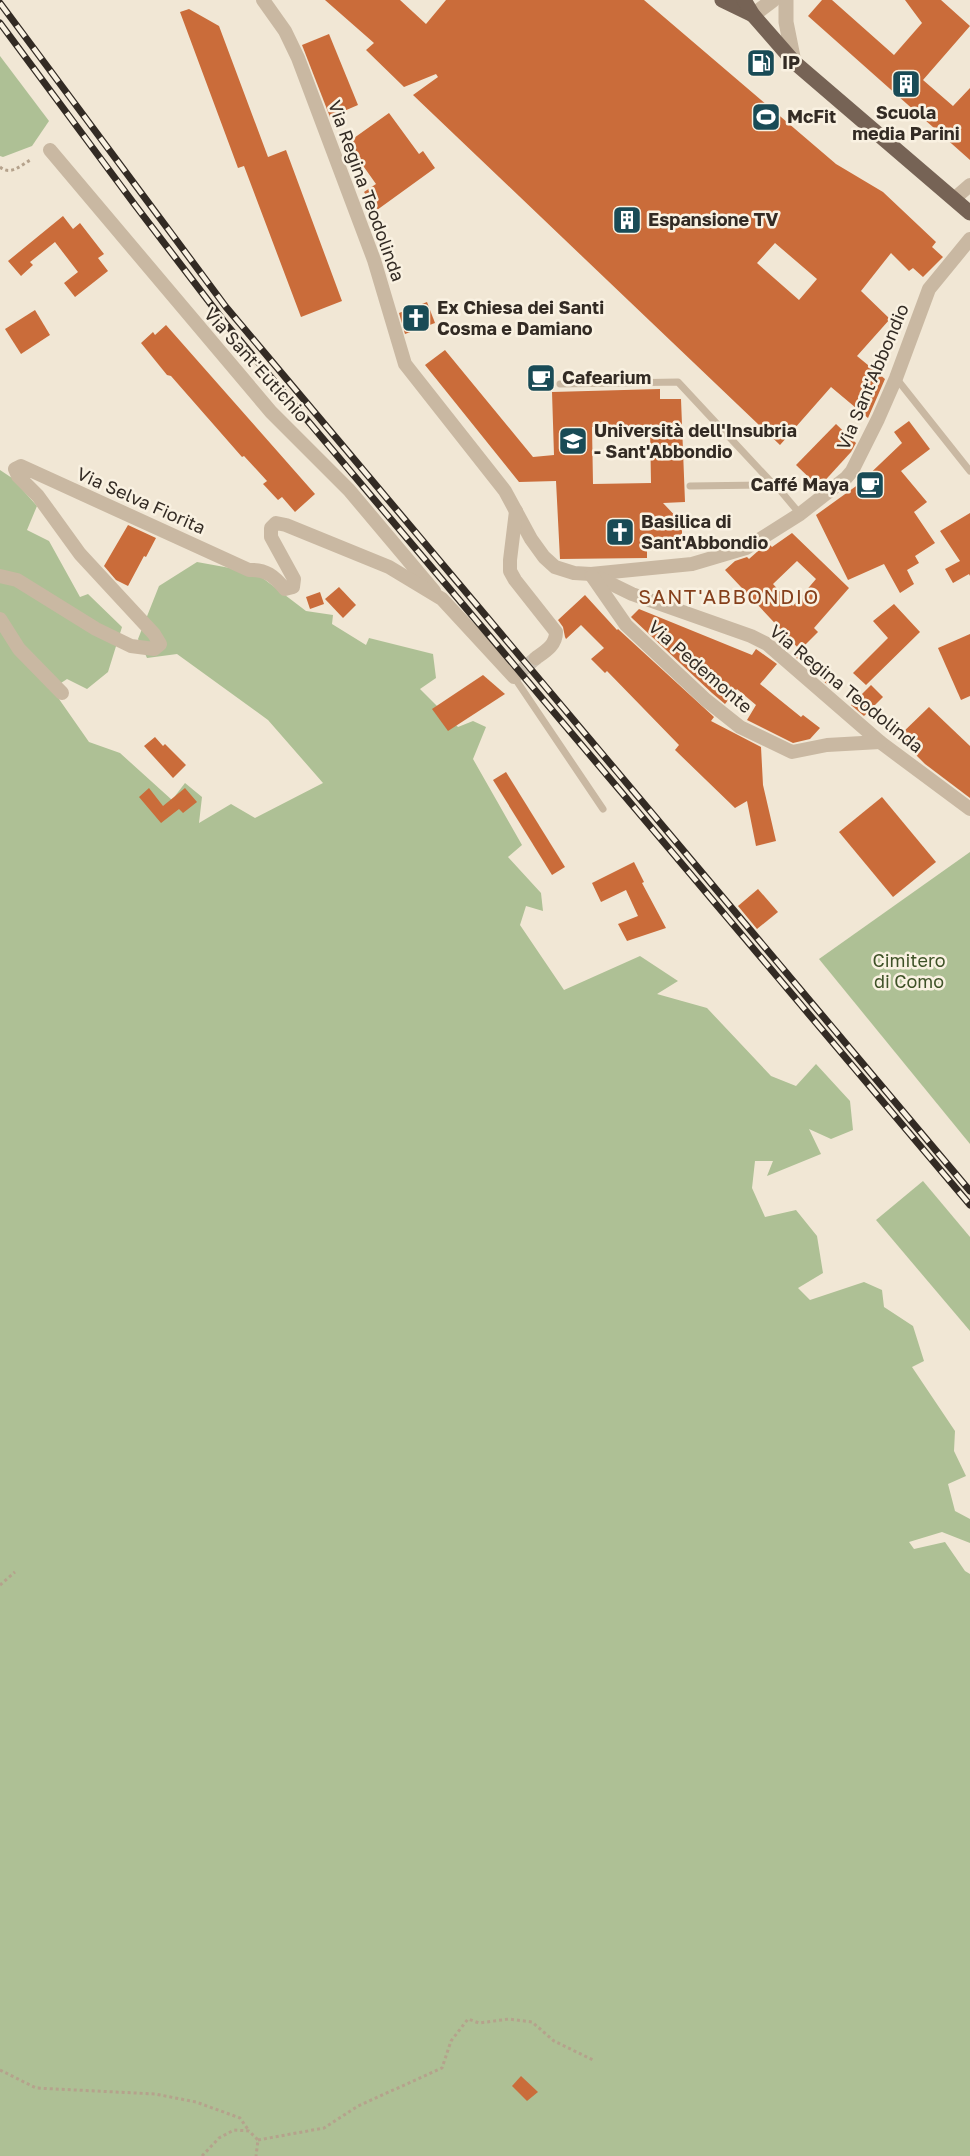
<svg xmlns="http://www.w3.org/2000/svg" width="970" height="2156" viewBox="0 0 970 2156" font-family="'Golos Text',sans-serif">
<rect width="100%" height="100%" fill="#f1e7d5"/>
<!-- green -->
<g fill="#aec095">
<polygon points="0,56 49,121 32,146 3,157 0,156"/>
<polygon points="0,470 12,478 37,506 27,530 49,541 80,597 88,594 122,627 108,672 87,689 67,679 52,689 89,742 120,753 172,800 185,783 202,797 199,823 231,804 255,818 323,783 268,720 177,654 147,658 138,639 159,586 197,562 241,570 260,576 306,611 333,615 332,624 366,645 369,638 433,654 436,678 420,689 458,727 473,721 486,727 473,759 522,845 508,857 541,893 543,911 526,906 520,925 564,990 640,956 678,981 657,994 707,1008 771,1076 796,1086 816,1064 850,1101 853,1130 831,1139 809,1129 821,1154 767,1176 773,1161 755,1161 752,1188 765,1217 796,1210 817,1236 823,1273 798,1288 810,1300 864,1282 882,1290 884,1307 913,1326 924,1361 912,1367 955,1431 954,1451 966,1476 948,1484 955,1511 970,1519 970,1543 942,1532 909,1542 914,1549 945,1542 965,1571 970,1574 970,2156 0,2156"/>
<polygon points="970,852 970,1144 819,959"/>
<polygon points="923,1181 970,1237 970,1331 876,1220"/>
</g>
<!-- building -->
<g fill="#ca6c3a" fill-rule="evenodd">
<path d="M 325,0 L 400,0 L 426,24 L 446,0 L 644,0 L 836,164 L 883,192 L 936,242 L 932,247 L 943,257 L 923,277 L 913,268 L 909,271 L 891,253 L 861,291 L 890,319 L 857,356 L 885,379 L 868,418 L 831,387 L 780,445 L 413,95 L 438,77 L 436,74 L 404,87 L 366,50 L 374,43 ZM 775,243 L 817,279 L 799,300 L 757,263 Z"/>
<polygon points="822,0 832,0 894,55 922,23 905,0 941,0 970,26 923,80 953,106 970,88 970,160 808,16"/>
<polygon points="189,9 219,26 268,157 286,150 342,301 301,317 244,166 238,168 180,12"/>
<polygon points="329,34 358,105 330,117 302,45"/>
<polygon points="389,113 419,154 423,151 435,168 377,210 364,192 376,184 347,143"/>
<polygon points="63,216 73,229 80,223 104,254 98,258 108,271 75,297 64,283 78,272 55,242 30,262 33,265 21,276 8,261"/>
<polygon points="427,302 435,323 405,334 399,313"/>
<polygon points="35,310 50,335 21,354 5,329"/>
<polygon points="166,325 315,494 295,512 282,497 278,500 263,484 267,481 244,456 242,457 171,376 167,375 141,343 153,332 155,335"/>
<path d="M 445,350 L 533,457 L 554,455 L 552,392 L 660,389 L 660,399 L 681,399 L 685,502 L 663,503 L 682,523 L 682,534 L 673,539 L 647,540 L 647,558 L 560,559 L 556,481 L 519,482 L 425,365 ZM 650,426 L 651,483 L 593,484 L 592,427 Z"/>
<rect x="532" y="365" width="18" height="26"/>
<polygon points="909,421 930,449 901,471 927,502 914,512 935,543 915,556 919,563 907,570 914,584 900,593 884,564 848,580 816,515 859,484 902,443 894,432"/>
<polygon points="836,424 856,443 851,452 819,487 796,465"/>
<polygon points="970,513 970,576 969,574 953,583 945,569 960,561 940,531"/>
<polygon points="128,525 156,538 146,557 144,556 128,586 116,580 104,566"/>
<path d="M 792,533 L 849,588 L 814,628 L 818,632 L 800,650 L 725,570 L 735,561 L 747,557 L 749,559 L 758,551 L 769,544 L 772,547 ZM 797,561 L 816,579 L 793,606 L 773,584 Z"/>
<polygon points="339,587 356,605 343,618 325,599"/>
<polygon points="320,592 324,604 310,609 306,597"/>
<polygon points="585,595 617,630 618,629 714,717 711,721 761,747 763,785 776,841 756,846 747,801 735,808 675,750 679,745 607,671 605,673 591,659 604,648 581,625 566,639 565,637 563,627 558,620"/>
<polygon points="894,604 920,632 866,685 853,673 888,638 873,621"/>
<polygon points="639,609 752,655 756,649 777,664 760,684 801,717 803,715 820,728 810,739 793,743 747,720 756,705 737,689 725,704 712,693 633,619 631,617"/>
<polygon points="970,634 970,696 961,700 938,648"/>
<polygon points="798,651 833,680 828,685 794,656"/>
<polygon points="483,675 505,694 448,731 432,709"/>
<polygon points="871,685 883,697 864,716 851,705"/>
<polygon points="929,707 970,746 970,798 925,764 898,737"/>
<polygon points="155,737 163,746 165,744 186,765 173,778 144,746"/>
<polygon points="506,772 565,867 552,875 493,780"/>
<polygon points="149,788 163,806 185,788 197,802 183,813 179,809 161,823 139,797"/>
<polygon points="882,797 936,862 893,897 839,832"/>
<polygon points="634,862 644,882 642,883 666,928 627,941 618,924 638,916 626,890 601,902 592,883"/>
<polygon points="758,889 778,912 757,929 738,906"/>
<polygon points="521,2076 538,2092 527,2101 512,2086"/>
</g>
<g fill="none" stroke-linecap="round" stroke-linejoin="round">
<!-- minor-tunnel -->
<polyline stroke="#cbc1b2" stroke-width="14" stroke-dasharray="14 7" stroke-linecap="butt" points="514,677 536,658"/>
<!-- path -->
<g stroke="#b5a28c" stroke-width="3" stroke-dasharray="3 3" stroke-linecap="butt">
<path d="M 0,167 C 11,176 21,165 32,159"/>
<polyline points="0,1585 15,1572"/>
<polyline points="0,2070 36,2088 155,2094 196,2102 240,2118 249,2131"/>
<polyline points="258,2140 324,2128 358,2106 442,2068 451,2041 468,2019 479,2023 509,2019 532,2022 554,2041 593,2060"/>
<polyline points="202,2156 219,2138 234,2130 249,2131 258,2140 256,2156"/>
</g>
<!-- service -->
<g stroke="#c9b8a2" stroke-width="7">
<polyline points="896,378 970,471"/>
<polyline points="560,384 678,382 774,485 774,483 800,514"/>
<polyline points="690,486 774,485"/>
<polyline points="514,677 603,809"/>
</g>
<!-- minor -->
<g stroke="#c9b8a2" stroke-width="14">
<polyline points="263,0 285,31 298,58 374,260 405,364 505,491 531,539 544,557 555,567 574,573 591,574 692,564 746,548 800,514 846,478 852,471 878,419 896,378 929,289 970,239"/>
<polyline points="50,150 271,412 349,490 434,591"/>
<polyline points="955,198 970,185"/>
<path d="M 516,511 L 510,560 L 510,571 L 515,580 L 556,632 C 556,645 546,651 536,658"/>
<polyline points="591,574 632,594 751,636 767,644 880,742 970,809"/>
<path d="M 0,576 L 17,580 L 96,629 L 131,646 L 154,649 L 160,644 L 154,634 L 80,554 L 38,496 L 18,476 L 15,469 L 21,466 L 249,570 C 266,569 274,576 285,589 L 293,587 L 294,579 L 271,537 L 271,528 L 276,523 L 286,525 L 389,567 L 442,599 L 514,677"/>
<polyline points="592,576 626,625 706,700 740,727 792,752 827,745 880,742"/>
<polyline points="0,619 19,649 62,693"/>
</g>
<!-- tertiary -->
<g stroke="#c9b8a2" stroke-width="15">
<polyline points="786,0 786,22 794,62"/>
<polyline points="753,15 773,0"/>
</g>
<!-- primary -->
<g stroke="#766355" stroke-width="15">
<polyline points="722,0 753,15"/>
<polyline points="744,0 753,15 794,62 970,213"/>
</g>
<!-- rail casing -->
<g stroke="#332b24" stroke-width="7">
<g id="rail">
<polyline points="0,3 226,307 970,1191"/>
<polyline points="0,23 135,205 226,324 970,1205"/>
</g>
</g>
<!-- rail -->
<use href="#rail" stroke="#f9f1e1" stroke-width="4.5" stroke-dasharray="14" stroke-linecap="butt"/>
</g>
<!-- icons -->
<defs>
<g id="fuel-square" transform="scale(1.5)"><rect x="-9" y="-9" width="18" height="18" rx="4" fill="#194b56" stroke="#f9f1e1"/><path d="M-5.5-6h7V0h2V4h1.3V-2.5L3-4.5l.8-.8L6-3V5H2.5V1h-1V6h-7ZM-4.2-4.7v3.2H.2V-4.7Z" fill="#fff"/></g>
<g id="building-square" transform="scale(1.5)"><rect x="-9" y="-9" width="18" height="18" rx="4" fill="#194b56" stroke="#f9f1e1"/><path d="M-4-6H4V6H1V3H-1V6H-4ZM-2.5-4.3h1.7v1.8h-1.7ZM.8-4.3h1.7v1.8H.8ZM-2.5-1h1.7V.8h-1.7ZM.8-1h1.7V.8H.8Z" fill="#fff"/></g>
<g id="stadium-square" transform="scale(1.5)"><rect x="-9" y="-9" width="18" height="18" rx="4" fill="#194b56" stroke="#f9f1e1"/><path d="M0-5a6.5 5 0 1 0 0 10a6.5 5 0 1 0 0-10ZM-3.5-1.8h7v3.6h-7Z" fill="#fff"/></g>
<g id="church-square" transform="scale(1.5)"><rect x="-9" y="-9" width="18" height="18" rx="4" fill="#194b56" stroke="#f9f1e1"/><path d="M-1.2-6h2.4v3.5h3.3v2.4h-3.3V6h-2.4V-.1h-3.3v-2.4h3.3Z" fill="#fff"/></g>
<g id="cafe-square" transform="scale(1.5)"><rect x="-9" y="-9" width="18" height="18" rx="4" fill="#194b56" stroke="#f9f1e1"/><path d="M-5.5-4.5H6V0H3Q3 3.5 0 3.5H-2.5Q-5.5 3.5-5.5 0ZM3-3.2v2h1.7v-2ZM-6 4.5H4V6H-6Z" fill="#fff"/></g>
<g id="university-square" transform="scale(1.5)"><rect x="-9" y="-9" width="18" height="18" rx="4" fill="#194b56" stroke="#f9f1e1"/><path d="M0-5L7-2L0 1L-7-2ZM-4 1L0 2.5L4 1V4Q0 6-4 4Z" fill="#fff"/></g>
</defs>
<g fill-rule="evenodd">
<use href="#fuel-square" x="761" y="63"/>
<use href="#building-square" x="906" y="84"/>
<use href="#stadium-square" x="766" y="117"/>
<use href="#building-square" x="627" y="220"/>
<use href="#church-square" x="416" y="318"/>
<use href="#cafe-square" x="541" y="378"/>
<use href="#university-square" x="573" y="441"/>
<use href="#cafe-square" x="870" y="485"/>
<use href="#church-square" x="620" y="532"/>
</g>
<g text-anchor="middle" stroke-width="5" stroke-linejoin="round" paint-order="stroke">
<!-- poi labels -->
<g font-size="18" font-weight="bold" fill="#332b24" stroke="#f9f1e1" text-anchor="start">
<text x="782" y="69">IP</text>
<text x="906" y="119" text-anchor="middle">Scuola<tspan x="906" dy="21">media Parini</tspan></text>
<text x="787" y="123">McFit</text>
<text x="648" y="226">Espansione TV</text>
<text x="437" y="314">Ex Chiesa dei Santi<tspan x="437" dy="21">Cosma e Damiano</tspan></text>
<text x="562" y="384">Cafearium</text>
<text x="594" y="437">Università dell'Insubria<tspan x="594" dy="21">- Sant'Abbondio</tspan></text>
<text x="849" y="491" text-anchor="end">Caffé Maya</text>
<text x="641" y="528">Basilica di<tspan x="641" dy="21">Sant'Abbondio</tspan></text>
</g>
<!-- street labels -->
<g font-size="18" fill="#332b24" stroke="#f9f1e1">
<text transform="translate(366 191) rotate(70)" y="6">Via Regina Teodolinda</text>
<text transform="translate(256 365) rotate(48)" y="6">Via Sant'Eutichio</text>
<text transform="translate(873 377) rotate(-67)" y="6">Via Sant'Abbondio</text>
<text transform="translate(141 501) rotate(24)" y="6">Via Selva Fiorita</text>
<text transform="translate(700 667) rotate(41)" y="6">Via Pedemonte</text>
<text transform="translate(846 689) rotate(39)" y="6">Via Regina Teodolinda</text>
</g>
<!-- park labels -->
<g font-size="18" fill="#3e5227" stroke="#f9f1e1">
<text x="909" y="967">Cimitero<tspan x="909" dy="21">di Como</tspan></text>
</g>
<!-- neighbourhood labels -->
<g font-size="20" letter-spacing="1.5" fill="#853f1b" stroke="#f9f1e1">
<text x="729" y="604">SANT'ABBONDIO</text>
</g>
</g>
</svg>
